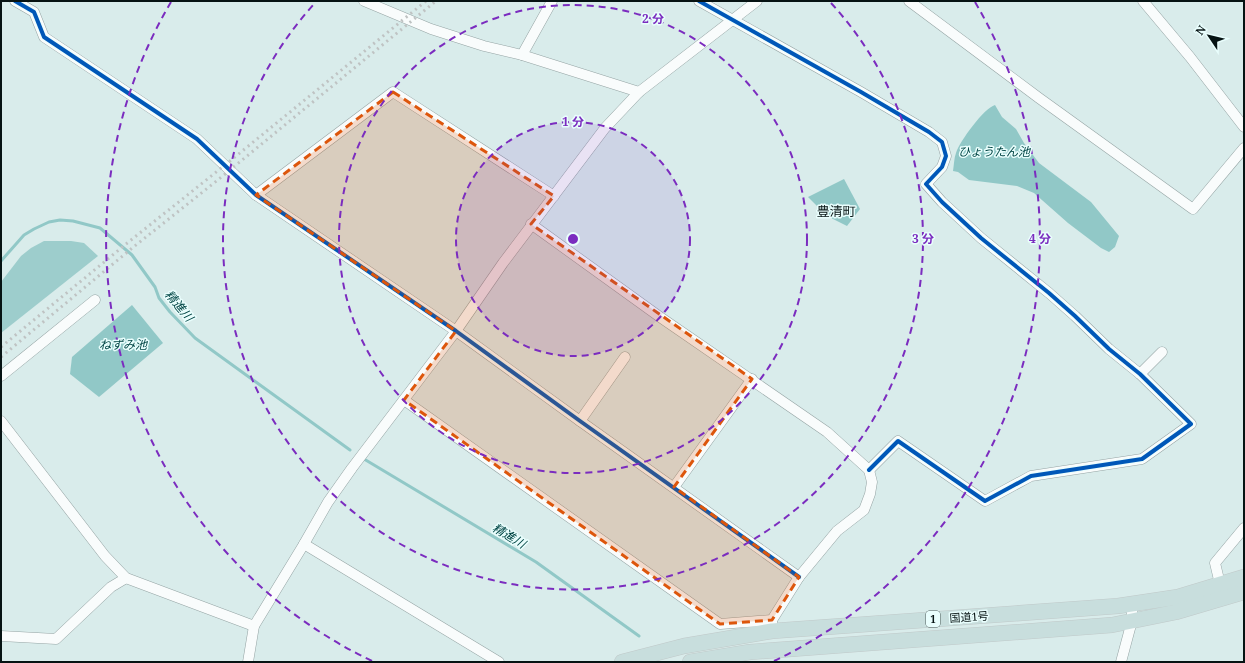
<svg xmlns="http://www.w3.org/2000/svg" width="1245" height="663" viewBox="0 0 1245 663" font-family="'Noto Serif','Noto Sans JP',serif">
<rect width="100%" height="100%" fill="#d9eceb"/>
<!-- forest -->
<polygon fill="#9dcdcc" points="44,241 71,241 84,243 98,256 1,333 1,282 21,256 31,248"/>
<!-- water -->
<g fill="#91c8c7">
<path d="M 995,105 L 1002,117 L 1016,129 L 1024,143 L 1039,163 L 1091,202 L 1119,236 L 1115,247 L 1109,252 L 1101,248 L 1068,223 L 1034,193 L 1017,186 L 969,180 L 958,172 L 953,171 C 954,165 954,158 956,153 C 960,141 984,108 995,105 Z"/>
<polygon points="844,179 860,209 847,226 827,216 808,197"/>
<polygon points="132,305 163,343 99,397 70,374 72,357"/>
</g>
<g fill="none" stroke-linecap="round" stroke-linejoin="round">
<!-- stream -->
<g stroke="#91c8c7" stroke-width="3">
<polyline points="1,261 24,235 34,229 49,222 60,220 73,221 100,228 132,255 155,287 159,298 170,312 195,338 350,450"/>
<polyline points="364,459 536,562 639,636"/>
</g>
<!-- minor casing -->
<g stroke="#95a4a4" stroke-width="11">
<g id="minor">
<polyline points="15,1 34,12 44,37 197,139 256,195 456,331 580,421 799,577"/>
<polyline points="364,1 431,29 484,46 522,55 639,92"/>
<polyline points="699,1 861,92 929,132 942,142 946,156 942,167 926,184 942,202 981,238 1049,293 1075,316 1109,349 1140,374 1191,424 1142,459 1031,476 985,501 898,441 869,470"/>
<polyline points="909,1 1039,98 1193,209 1244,148"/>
<polyline points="1143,1 1190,57 1244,127"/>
<polyline points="522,55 552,1"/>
<polyline points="256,195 393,92 554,196"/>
<polyline points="531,224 660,317 827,432 869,470 872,482 870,494 864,510 837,531 799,577 772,620 772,631"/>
<polyline points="1140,374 1162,352"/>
<polyline points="1,376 95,300"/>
<polyline points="404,400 720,624 772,620"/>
<polyline points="1,421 105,556 126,578 254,626"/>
<polyline points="580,421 625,357"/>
<polyline points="674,487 752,379"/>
<polyline points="304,544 499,662"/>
<polyline points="1220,584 1215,563 1244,528"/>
<polyline points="1,636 56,639 111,587 126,578"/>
<polyline points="248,662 254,626 304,544 328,502 352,468 456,331 503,263 605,128 639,92 757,1"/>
<polyline points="1121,662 1132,621 1132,604"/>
</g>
</g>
<!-- highway casing -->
<g stroke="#c0c9c9" stroke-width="16">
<g id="highway">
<polyline points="622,662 684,646 772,631 1118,606 1178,597 1244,577"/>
<polyline points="690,662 750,652 1112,625 1176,612 1244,592"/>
</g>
</g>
<!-- minor -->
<use href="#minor" stroke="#f9fcfc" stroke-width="10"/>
<!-- highway -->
<use href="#highway" stroke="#c8dedd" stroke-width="15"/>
<!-- rail -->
<g stroke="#bfc3c3" stroke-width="3" stroke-dasharray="2 4" stroke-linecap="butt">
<polyline points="1,347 126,244 230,161 426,1"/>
<polyline points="1,357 131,249 219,179 436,1"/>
</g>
<!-- cycleway casing -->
<g stroke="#e9fefd" stroke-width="6">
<g id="cycleway">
<polyline points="15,1 34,12 44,37 197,139 256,195 456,331 580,421 799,577"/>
<polyline points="699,1 861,92 929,132 942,142 946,156 942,167 926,184 942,202 981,238 1049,293 1075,316 1109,349 1140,374 1191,424 1142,459 1031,476 985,501 898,441 869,470"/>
</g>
</g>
<!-- cycleway -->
<use href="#cycleway" stroke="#0057b8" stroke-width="4"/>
</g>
<!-- marked area -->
<path fill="#dd560c" fill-opacity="0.2" stroke="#dd560c" stroke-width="3" stroke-dasharray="8 5" stroke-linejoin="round" d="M 393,92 L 554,196 L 531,224 L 752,379 L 674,487 L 799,577 L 772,620 L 720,624 L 404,400 L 456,331 L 256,195 Z"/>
<!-- distance rings -->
<circle cx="573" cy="239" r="117" fill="#7b2cbf" fill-opacity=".12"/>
<g fill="none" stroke="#7b2cbf" stroke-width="2" stroke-dasharray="7 5">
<circle cx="573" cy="239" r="117"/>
<circle cx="573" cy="239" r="234"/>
<path d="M831 3A350 350 0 1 1 315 3"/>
<path d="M372 661A467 467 0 0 1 171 2M975 2A467 467 0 0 1 774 661"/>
</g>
<g text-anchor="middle" stroke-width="3" stroke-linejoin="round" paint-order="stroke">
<!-- shield labels -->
<rect fill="#e9fefd" stroke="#4a5a59" stroke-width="1" x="926" y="611" width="14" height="16" rx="3"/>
<g font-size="10" font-weight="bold" fill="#061313">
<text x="933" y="623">1</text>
</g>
<!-- street labels -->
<g font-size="11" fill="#061313" stroke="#e9fefd">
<text transform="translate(969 617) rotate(-4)" y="4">国道1号</text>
</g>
<!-- water labels -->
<g font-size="12" font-style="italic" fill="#004544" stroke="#e9fefd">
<text x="994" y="156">ひょうたん池</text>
<text transform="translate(179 306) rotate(50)" y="4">精進川</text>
<text x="123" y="349">ねずみ池</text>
<text transform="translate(509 536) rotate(31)" y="4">精進川</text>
</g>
<!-- quarter labels -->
<g font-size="13" fill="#061313" stroke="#e9fefd">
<text x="836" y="216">豊清町</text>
</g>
</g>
<circle cx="573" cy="239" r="6" fill="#7b2cbf" stroke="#e9fefd" stroke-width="2"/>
<g font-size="12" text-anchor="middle" font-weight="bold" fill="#7b2cbf" stroke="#e9fefd" stroke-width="3" stroke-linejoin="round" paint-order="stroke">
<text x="653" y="23">2 分</text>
<text x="573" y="126">1 分</text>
<text x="923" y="243">3 分</text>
<text x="1040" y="243">4 分</text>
</g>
<!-- border -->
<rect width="1245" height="663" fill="none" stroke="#061313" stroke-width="4"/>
<!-- north arrow -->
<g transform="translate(1209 36) rotate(305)" stroke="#e9fefd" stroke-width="3" paint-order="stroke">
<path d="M0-3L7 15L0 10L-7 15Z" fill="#061313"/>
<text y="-6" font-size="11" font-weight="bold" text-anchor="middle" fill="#061313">N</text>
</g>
</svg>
